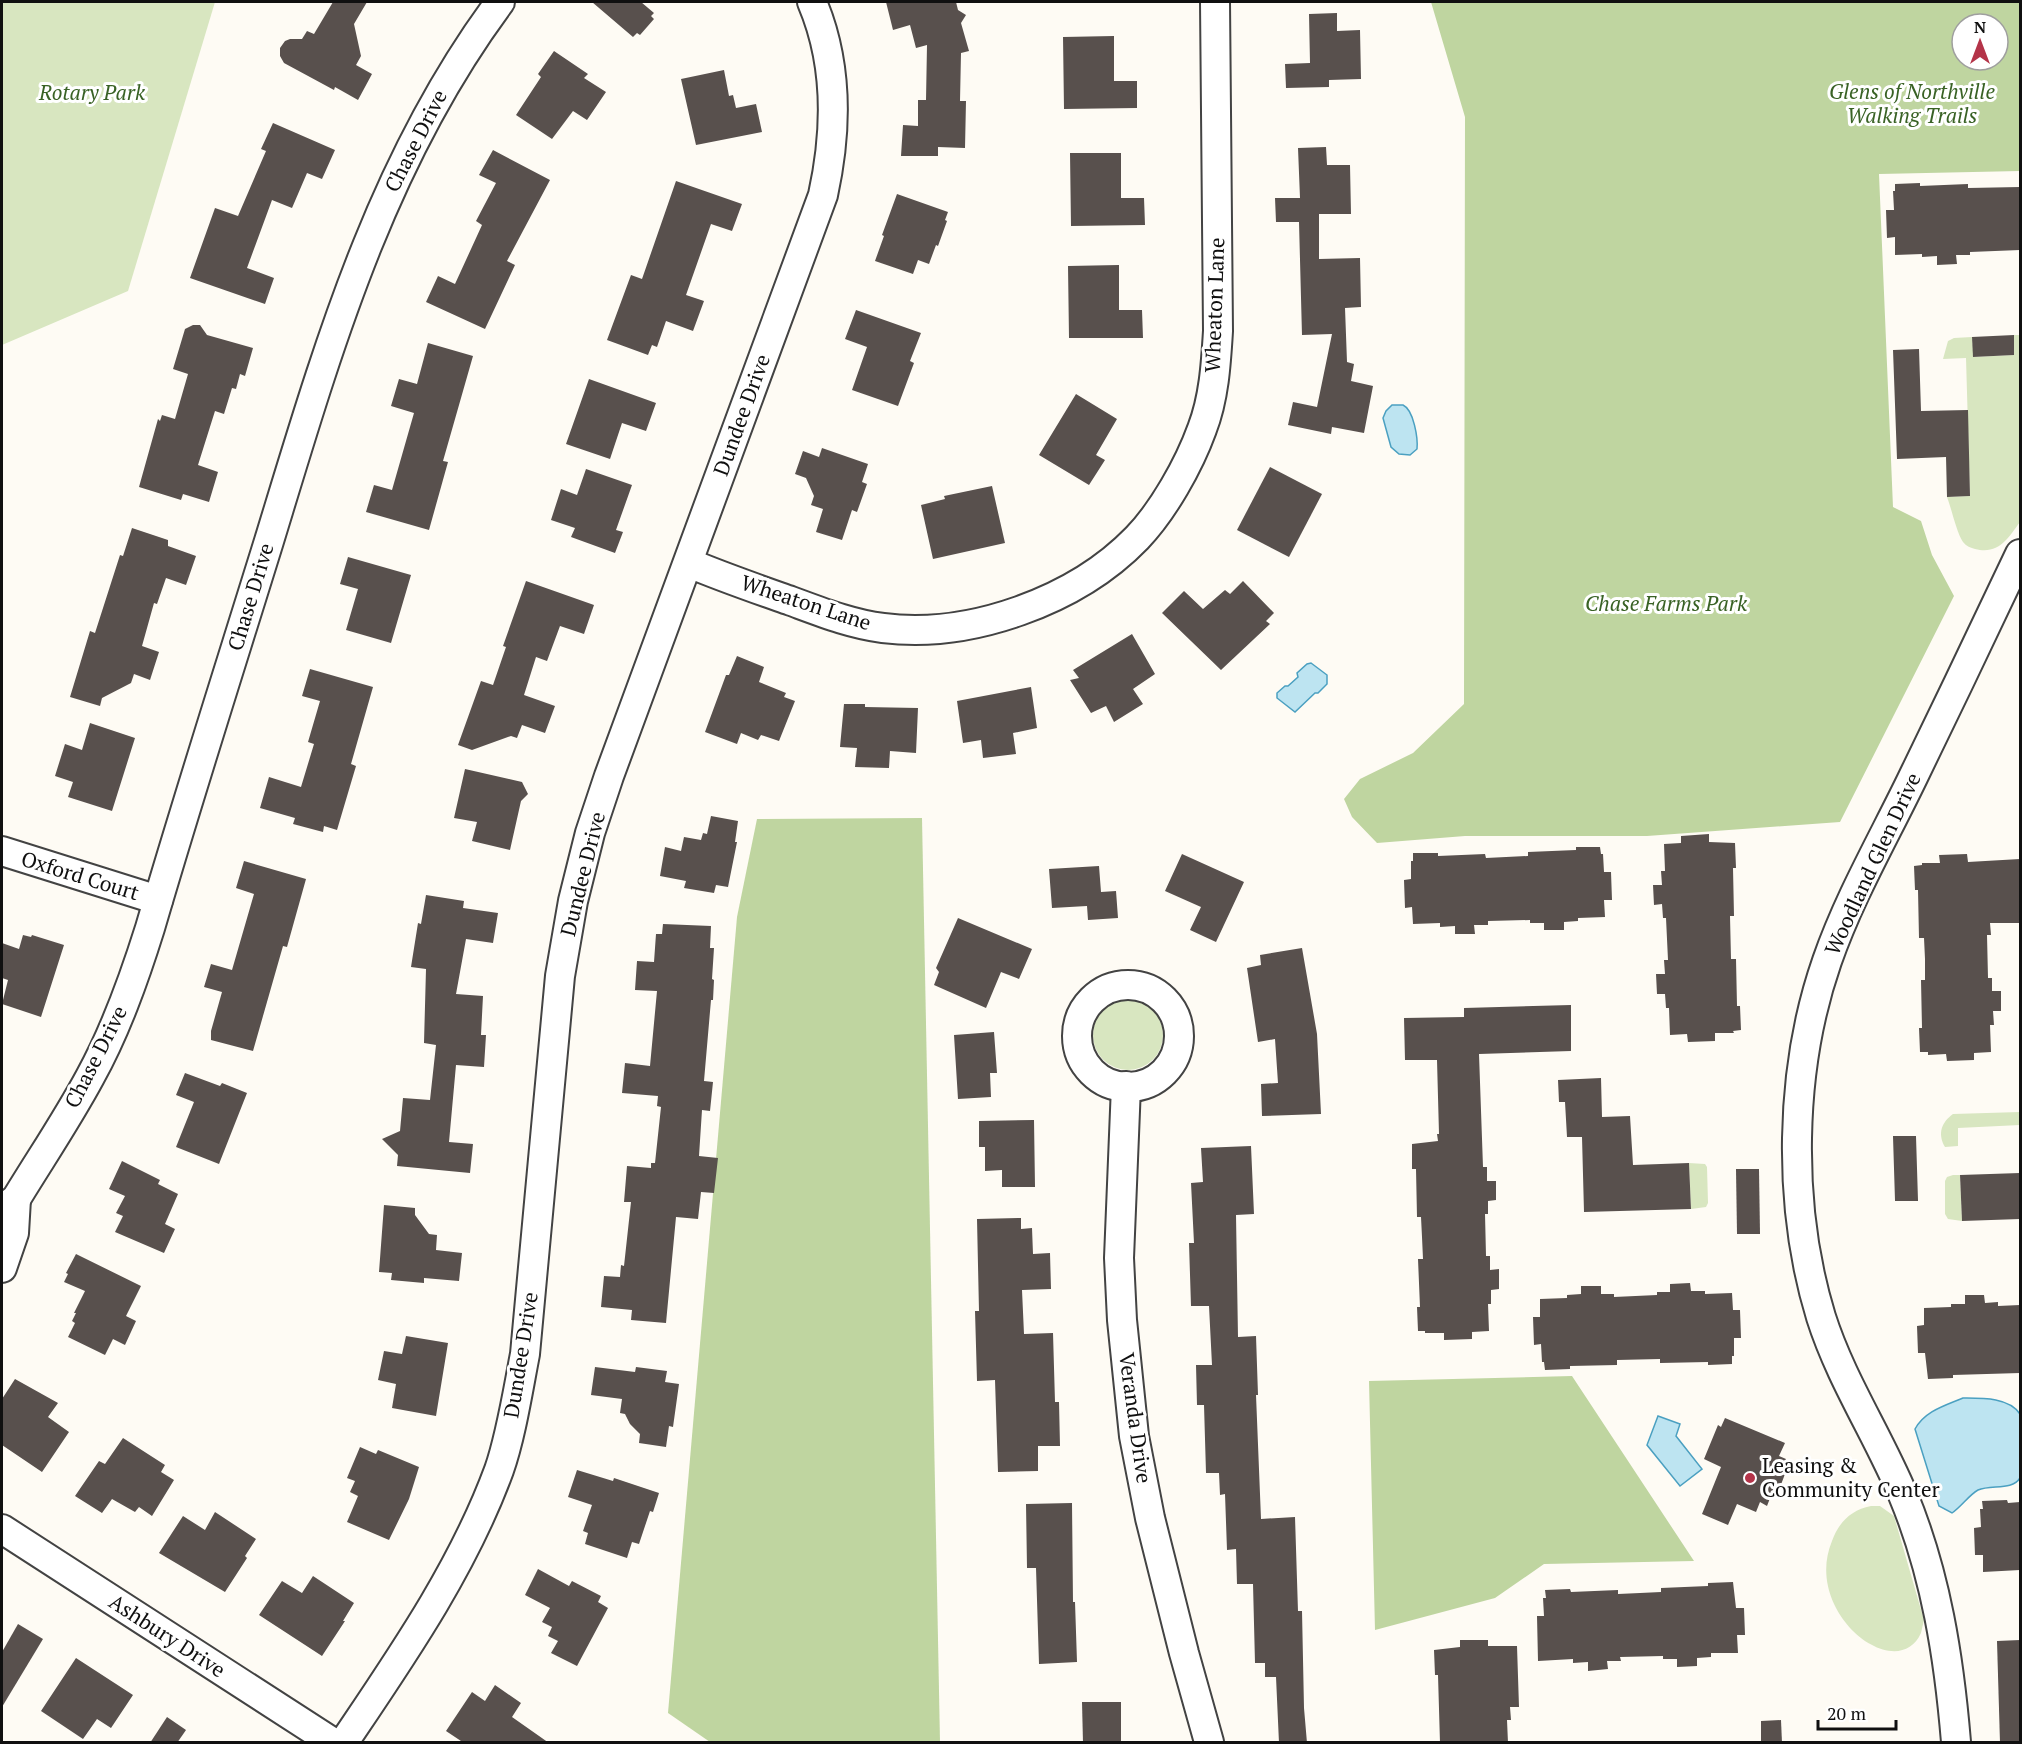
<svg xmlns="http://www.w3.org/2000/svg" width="2022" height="1744" viewBox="0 0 2022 1744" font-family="'PT Serif',serif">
<rect width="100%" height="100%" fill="#fefbf4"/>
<!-- green -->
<g fill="#d8e6c0">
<polygon points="2,2 215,2 128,291 2,345"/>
<path d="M 2014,335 L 2020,335 L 2020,522 C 2008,538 1999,555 1975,549 C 1971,548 1966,546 1963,542 C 1956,531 1952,510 1947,497 L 1970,496 L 1966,358 L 1943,359 L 1948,341 L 1954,338 L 1972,337 L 1974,357 L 2014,355 Z"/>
<circle cx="1128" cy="1035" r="35"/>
<path d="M 2020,1112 L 2020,1125 L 1958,1128 L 1958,1146 L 1945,1147 C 1937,1133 1942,1122 1953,1114 Z"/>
<polygon points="1689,1163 1705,1164 1707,1167 1708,1203 1706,1207 1691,1209"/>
<polygon points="1953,1175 1960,1175 1962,1221 1948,1219 1945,1214 1945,1181 1947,1177"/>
<path d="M 1871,1506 L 1880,1506 L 1894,1516 L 1924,1620 C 1923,1624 1922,1629 1921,1633 C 1897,1686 1802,1613 1832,1541 C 1839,1522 1851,1510 1871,1506 Z"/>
</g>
<!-- forest -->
<g fill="#bfd5a0" fill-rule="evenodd">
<path d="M 1431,2 L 2020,2 L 2020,171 L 1879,174 L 1893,507 L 1921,521 L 1932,555 L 1954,596 L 1840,822 L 1647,836 L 1465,836 L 1377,843 L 1352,817 L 1344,799 L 1360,779 L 1413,753 L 1464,704 L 1465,117 ZM 1962,24 L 1998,24 L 1998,60 L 1962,60 Z"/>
<polygon points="922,818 940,1742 710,1742 668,1713 737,917 757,819"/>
<polygon points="1572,1376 1694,1561 1544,1564 1495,1598 1375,1630 1369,1381"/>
</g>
<!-- water -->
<g fill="#bde4f1" stroke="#4ba0c1" stroke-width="1.5">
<path d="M 1392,405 C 1393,405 1402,405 1403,405 C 1414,410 1418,439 1417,449 L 1410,455 L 1399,454 L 1391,447 L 1383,418 L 1386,411 Z"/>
<polygon points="1311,663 1327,675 1327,684 1318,693 1315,693 1295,712 1277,698 1277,693 1285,686 1288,686 1298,677 1297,673 1307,664"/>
<path d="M 1963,1398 C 1981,1398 2009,1397 2020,1414 L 2020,1478 C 2012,1491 1991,1484 1978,1490 C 1969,1495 1961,1507 1952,1513 L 1939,1506 L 1915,1429 C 1925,1411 1944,1406 1963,1398 Z"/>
<polygon points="1658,1416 1680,1424 1676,1436 1702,1469 1680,1486 1647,1445"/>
</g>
<!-- building -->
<g fill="#58504d">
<polygon points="333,2 367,2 354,24 361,56 356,65 372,74 358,100 335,87 334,90 284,63 280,56 280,48 285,41 290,39 302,39 307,31 314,34"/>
<polygon points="592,2 641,2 654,13 651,16 654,19 640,35 637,33 633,37"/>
<polygon points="886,2 956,2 958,10 966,15 961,23 969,51 961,53 960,101 966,101 965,148 938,147 938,156 901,156 903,125 918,126 918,100 926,100 927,45 916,48 910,25 893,30"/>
<polygon points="1337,13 1337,31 1360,30 1361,79 1329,80 1329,87 1286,88 1285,64 1310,63 1309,14"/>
<polygon points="1114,36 1114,81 1137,81 1137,108 1064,109 1063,37"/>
<polygon points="554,51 588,74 584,78 606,92 587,120 573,111 552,139 516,115 541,77 538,74"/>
<polygon points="724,70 729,96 733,95 736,108 756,104 762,132 696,145 681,79"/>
<polygon points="273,123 335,150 322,179 307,173 292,208 272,200 247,268 274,278 265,304 190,278 215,208 238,216 266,151 261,149"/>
<polygon points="1326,147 1327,165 1350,165 1351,214 1319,214 1319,259 1360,258 1361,307 1345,308 1347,362 1354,364 1351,381 1373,386 1364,433 1332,427 1331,434 1288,425 1293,402 1317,407 1332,334 1302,335 1299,222 1276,222 1275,198 1300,198 1298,148"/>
<polygon points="493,150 550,180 507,261 515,265 485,329 426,302 438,276 455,284 482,225 476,221 496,183 479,175"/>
<polygon points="1070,153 1121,153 1121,198 1144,198 1145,225 1071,226"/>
<polygon points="676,181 742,204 732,231 711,224 686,295 704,301 693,331 666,321 657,347 652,345 648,355 607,340 631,275 642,279"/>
<polygon points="1920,183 1920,186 1968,184 1968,188 2020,187 2020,250 1970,252 1970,255 1956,255 1957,264 1937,265 1937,256 1922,257 1922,254 1895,255 1895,237 1887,238 1886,210 1894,210 1893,191 1895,191 1895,184"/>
<polygon points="897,194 948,212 945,220 947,221 938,246 936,245 929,264 918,260 913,274 875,261 884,236 882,235"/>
<polygon points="1119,265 1119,310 1142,310 1143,338 1069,338 1068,266"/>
<polygon points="856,310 921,333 910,361 914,363 898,406 852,390 867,347 845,339"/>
<polygon points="193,325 200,325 207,335 253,348 245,376 240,374 236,389 232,388 224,414 215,411 198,465 218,472 209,502 183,494 181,500 139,487 158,419 160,421 162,415 175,419 188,374 173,369 185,329"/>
<polygon points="2014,335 2014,355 1973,357 1972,337"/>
<polygon points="428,343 473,356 443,461 448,462 429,530 366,512 374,485 392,490 414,413 391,406 399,379 417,384"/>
<polygon points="1919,349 1921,411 1968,410 1970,496 1947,497 1946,457 1897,459 1893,350"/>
<polygon points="589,379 656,403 646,431 622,423 610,459 566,444"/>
<polygon points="1076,394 1117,419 1096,455 1105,460 1089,485 1039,455"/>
<polygon points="822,448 868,464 862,482 867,484 857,512 852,510 842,540 816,532 823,509 811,505 814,496 806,478 795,474 803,451 819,457"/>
<polygon points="1270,467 1322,494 1289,557 1237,530"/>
<polygon points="586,469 632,485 616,530 623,532 615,553 571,537 575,528 551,520 561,489 577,495"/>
<polygon points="992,486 1005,543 933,559 921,505 945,499 944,496"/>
<polygon points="132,528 168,540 168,546 196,556 186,585 166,578 157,604 154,603 142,646 159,652 150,680 134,674 131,683 102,698 100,706 70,697 90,631 95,633 120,555 123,556"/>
<polygon points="348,557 411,575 391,643 346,630 358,589 340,584"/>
<polygon points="526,581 594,605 584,634 560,626 547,661 536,657 524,695 555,706 545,733 522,725 517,738 511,736 472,750 458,745 481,681 493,685 506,647 503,646"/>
<polygon points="1243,581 1274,613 1266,621 1270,624 1221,670 1162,613 1184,591 1203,609 1225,590 1230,594"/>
<polygon points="1132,634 1155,674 1133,689 1143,704 1114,722 1106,706 1091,713 1070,680 1079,678 1073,670"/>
<polygon points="737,656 764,667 759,682 786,693 784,697 795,701 779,741 761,735 758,740 741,733 737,744 705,732 726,675 729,675"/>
<polygon points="310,669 373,687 351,764 356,766 337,830 324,826 323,832 293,824 295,818 260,808 269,777 301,787 314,744 308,742 320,701 302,696"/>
<polygon points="1031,687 1037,728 1013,733 1016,754 983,758 981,740 963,743 957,701"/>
<polygon points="844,704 865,704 865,707 918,708 916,753 890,751 889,768 855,767 857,748 840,747"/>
<polygon points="90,723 135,738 112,811 68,797 73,782 55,776 65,744 82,750"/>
<polygon points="465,769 522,782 528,794 521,801 510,850 472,841 477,822 454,818"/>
<polygon points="711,816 738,821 735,842 737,842 728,887 716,885 714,893 684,888 686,881 660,876 665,847 681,851 684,837 701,840 703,833 707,834"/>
<polygon points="1709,834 1709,842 1735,843 1736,868 1733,868 1734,916 1730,916 1731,959 1736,959 1737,1006 1740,1006 1741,1030 1733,1031 1734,1033 1715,1033 1715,1041 1688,1042 1687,1034 1670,1035 1669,1008 1666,1008 1665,994 1657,994 1656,974 1665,974 1664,960 1668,960 1666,918 1663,918 1662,904 1654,905 1653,885 1662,885 1661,871 1665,871 1664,844 1681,843 1681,836"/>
<polygon points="1576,847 1600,847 1601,854 1603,854 1604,872 1611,872 1612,900 1604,900 1605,917 1578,918 1578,921 1564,922 1564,930 1544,930 1544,923 1530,923 1530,920 1488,921 1488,925 1474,925 1475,934 1455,934 1455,926 1440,927 1440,923 1413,924 1412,907 1405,908 1404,880 1411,879 1411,861 1413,861 1413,853 1438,853 1438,856 1485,854 1486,858 1528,856 1528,852 1576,850"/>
<polygon points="1182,854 1244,882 1216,942 1190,930 1201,907 1165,891"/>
<polygon points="1967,854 1968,862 2020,859 2020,923 1990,923 1991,935 1987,935 1988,978 1992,978 1992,991 2001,991 2001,1011 1993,1011 1994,1025 1990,1025 1991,1052 1974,1053 1974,1060 1947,1061 1946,1054 1928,1055 1928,1052 1920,1052 1919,1028 1922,1028 1921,980 1925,980 1925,959 1924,938 1919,938 1918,890 1915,890 1914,866 1922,865 1922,863 1940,863 1939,855"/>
<polygon points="244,861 306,879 287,947 283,946 253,1051 211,1040 211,1031 222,992 204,987 211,964 232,970 254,894 236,888"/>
<polygon points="1099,866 1101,892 1116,891 1118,918 1088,920 1087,906 1052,908 1049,869"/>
<polygon points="426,895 464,901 463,908 498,913 493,943 466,939 456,994 483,996 481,1035 486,1035 484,1067 456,1065 449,1142 473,1144 470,1173 397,1166 398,1155 382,1139 400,1131 403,1098 430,1100 436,1045 424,1043 426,969 411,967 418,923 421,924"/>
<polygon points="958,918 1032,949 1019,979 1001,972 986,1008 934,985 939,972 936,968"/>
<polygon points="663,924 711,926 710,948 714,948 712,979 714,980 713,1000 711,1000 704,1081 713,1082 710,1111 702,1110 699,1156 718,1158 714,1193 701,1192 698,1219 676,1217 666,1323 631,1320 632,1310 601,1307 604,1276 620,1277 621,1265 624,1266 631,1202 624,1202 627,1166 651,1168 651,1163 655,1163 661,1107 657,1106 658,1096 622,1093 625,1063 650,1066 657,991 635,990 637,961 654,962 656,934 662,934"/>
<polygon points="23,935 31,937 32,935 64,945 41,1017 2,1004 8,980 2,978 2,943 19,949"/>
<polygon points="1302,948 1317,1034 1321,1114 1262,1116 1261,1084 1278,1083 1275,1039 1258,1042 1247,968 1261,965 1260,955"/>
<polygon points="1571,1005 1571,1051 1479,1054 1483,1167 1487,1167 1487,1181 1496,1181 1496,1200 1488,1201 1488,1214 1485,1214 1486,1256 1490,1256 1490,1270 1499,1269 1499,1289 1491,1290 1491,1304 1488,1304 1489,1331 1472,1332 1472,1339 1444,1340 1444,1333 1425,1333 1425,1331 1418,1331 1417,1307 1420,1307 1418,1259 1423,1259 1422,1237 1421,1217 1417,1217 1416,1169 1412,1169 1412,1144 1438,1141 1437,1134 1439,1134 1437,1060 1405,1060 1404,1018 1464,1017 1464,1008"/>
<polygon points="994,1032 997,1073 990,1073 991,1097 958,1099 954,1035"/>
<polygon points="185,1073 220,1086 222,1083 247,1093 219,1164 176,1147 194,1102 176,1095"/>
<polygon points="1601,1078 1602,1117 1630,1116 1633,1165 1689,1163 1691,1209 1584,1212 1582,1137 1567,1137 1565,1102 1559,1102 1558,1080"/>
<polygon points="1034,1120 1035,1187 1002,1187 1002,1170 985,1171 985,1147 979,1147 979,1121"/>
<polygon points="1893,1136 1916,1136 1918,1201 1895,1201"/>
<polygon points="1251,1146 1254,1214 1236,1215 1238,1337 1256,1336 1258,1395 1256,1395 1261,1519 1295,1517 1298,1611 1302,1611 1304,1708 1307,1743 1279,1743 1276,1677 1265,1677 1265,1663 1255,1663 1253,1584 1237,1584 1236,1549 1227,1550 1225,1494 1220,1495 1219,1473 1206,1473 1204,1405 1197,1405 1196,1365 1212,1365 1209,1306 1191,1306 1189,1243 1194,1243 1191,1183 1203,1182 1201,1148"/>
<polygon points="122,1161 160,1180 158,1184 178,1194 165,1224 175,1229 164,1253 115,1232 123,1216 116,1213 125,1196 109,1189"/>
<polygon points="1736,1169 1759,1169 1760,1234 1737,1234"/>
<polygon points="2020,1173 2020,1219 1962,1221 1960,1175"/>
<polygon points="384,1205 415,1208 415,1215 429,1234 437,1235 436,1250 462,1253 459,1281 424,1278 424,1283 391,1280 392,1273 379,1272"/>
<polygon points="1021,1218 1021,1229 1032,1228 1033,1254 1050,1253 1051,1289 1022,1290 1024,1334 1053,1333 1055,1402 1059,1402 1060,1446 1038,1446 1038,1471 998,1472 995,1380 977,1381 975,1311 979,1311 977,1219"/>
<polygon points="76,1254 141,1286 126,1316 136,1321 125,1345 113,1339 105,1355 68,1337 75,1323 72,1321 76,1313 74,1313 85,1291 64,1282 68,1274 66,1273"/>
<polygon points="1690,1283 1691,1291 1705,1291 1705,1294 1732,1293 1733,1310 1740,1310 1741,1338 1734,1338 1734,1356 1732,1356 1732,1364 1708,1365 1708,1362 1660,1363 1660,1359 1617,1360 1617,1365 1570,1366 1570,1369 1545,1370 1544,1362 1542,1362 1541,1344 1534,1345 1533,1317 1540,1317 1540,1299 1567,1298 1567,1295 1581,1294 1581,1286 1601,1286 1601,1294 1614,1294 1614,1297 1657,1295 1657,1292 1670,1292 1670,1284"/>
<polygon points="1965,1295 1984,1295 1985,1303 1998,1302 1998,1306 2020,1305 2020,1373 1953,1375 1953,1378 1928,1379 1925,1353 1918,1353 1917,1326 1924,1325 1924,1308 1951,1307 1951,1304 1965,1304"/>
<polygon points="406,1336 448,1343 436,1416 392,1408 396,1384 378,1380 384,1351 402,1354"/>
<polygon points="595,1367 635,1372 636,1367 667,1371 665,1382 679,1384 673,1427 669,1426 666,1447 639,1443 640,1434 630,1424 625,1414 620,1413 622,1399 591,1395"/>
<polygon points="15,1379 58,1403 48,1417 69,1432 42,1472 2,1445 2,1399"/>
<polygon points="1725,1418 1785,1443 1779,1456 1786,1459 1781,1472 1785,1474 1777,1495 1772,1493 1767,1506 1760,1502 1756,1512 1737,1504 1728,1525 1702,1514 1721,1467 1704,1459 1718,1425 1721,1427"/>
<polygon points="123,1438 165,1465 161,1472 174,1480 152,1516 139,1507 135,1512 112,1499 102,1513 75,1496 99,1461 105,1464"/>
<polygon points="360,1447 376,1454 378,1450 419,1467 409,1499 389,1540 347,1522 358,1496 350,1492 355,1481 347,1478"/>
<polygon points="577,1470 613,1481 614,1478 659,1493 653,1512 650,1511 639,1544 632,1542 627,1558 585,1544 588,1533 583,1531 592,1505 568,1497"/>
<polygon points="2007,1500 2008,1503 2020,1502 2020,1570 1983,1572 1983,1555 1975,1555 1974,1528 1981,1527 1980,1509 1983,1509 1982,1501"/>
<polygon points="1072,1503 1073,1602 1075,1602 1077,1662 1039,1664 1036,1568 1027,1568 1026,1504"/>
<polygon points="215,1512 256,1539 245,1556 247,1558 225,1592 159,1553 183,1516 205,1530"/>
<polygon points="538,1569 569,1586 572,1581 601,1596 598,1602 608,1608 577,1666 551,1653 558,1641 548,1636 552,1627 542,1622 550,1608 525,1595"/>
<polygon points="313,1576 354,1603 343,1621 345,1621 322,1656 259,1615 282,1581 302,1593"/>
<polygon points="1733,1582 1736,1608 1744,1608 1745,1635 1737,1635 1738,1653 1711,1653 1711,1657 1697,1658 1697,1666 1677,1667 1677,1659 1663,1659 1663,1656 1620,1657 1621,1661 1607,1661 1608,1669 1588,1671 1588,1662 1573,1663 1573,1659 1538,1661 1537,1616 1544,1616 1543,1598 1546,1598 1545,1590 1570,1589 1571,1592 1618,1590 1618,1594 1640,1593 1661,1592 1661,1588 1708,1586 1708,1583"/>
<polygon points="18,1624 43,1639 2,1707 2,1652"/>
<polygon points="1460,1640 1488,1640 1488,1646 1517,1646 1519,1707 1510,1707 1511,1720 1507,1720 1508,1743 1440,1743 1438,1675 1435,1675 1434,1650 1460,1647"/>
<polygon points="2020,1640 2020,1743 2000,1743 1997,1641"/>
<polygon points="76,1658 133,1695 111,1728 97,1719 83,1739 41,1711"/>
<polygon points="495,1685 521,1703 512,1717 549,1743 464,1743 446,1731 472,1692 485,1701"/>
<polygon points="1082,1702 1121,1702 1121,1743 1083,1743"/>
<polygon points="167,1717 186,1730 177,1743 150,1743"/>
<polygon points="1781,1720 1782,1743 1761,1743 1761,1721"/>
</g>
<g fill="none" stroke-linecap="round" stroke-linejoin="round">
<!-- minor casing -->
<g stroke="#434343" stroke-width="32">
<g id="minor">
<path d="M 689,563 C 722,577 757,589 791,601 C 821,612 851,624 883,628 C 970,639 1076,601 1137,538 C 1163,511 1189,465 1202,429 C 1214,398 1216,364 1218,331 L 1215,2"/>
<polyline points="2,851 158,900"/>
<circle cx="1128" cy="1036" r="51"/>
<polyline points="1126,1086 1119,1258 1122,1320 1134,1436 1150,1518 1184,1653 1209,1742"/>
<path d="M 2,1209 L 16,1199 C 41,1158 68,1118 90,1077 C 116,1030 134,979 150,928 C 188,798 229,670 269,541 C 327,351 380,163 500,2"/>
<polyline points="2,1268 14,1233 16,1199"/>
<polyline points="2,1529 332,1742"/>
<path d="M 344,1742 C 402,1656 463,1568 499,1470 C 511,1436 518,1390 525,1354 L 560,976 L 573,901 L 590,833 L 609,776 L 823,195 C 837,131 838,63 812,2"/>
<path d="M 1956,1742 C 1949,1658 1936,1574 1903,1495 C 1878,1435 1841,1380 1821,1317 C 1787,1206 1789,1070 1827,961 C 1850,895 1886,834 1916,771 C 1951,699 1986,626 2020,554"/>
</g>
</g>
<!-- minor -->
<use href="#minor" stroke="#fff" stroke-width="28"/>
</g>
<!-- markers -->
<circle fill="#b43449" stroke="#fff" stroke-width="2" cx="1750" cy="1478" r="6"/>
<g text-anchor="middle" stroke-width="6" stroke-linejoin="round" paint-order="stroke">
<!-- park labels -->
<g font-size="21" font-style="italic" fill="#396225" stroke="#fff">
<text x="1912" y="99">Glens of Northville<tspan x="1912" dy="24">Walking Trails</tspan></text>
<text x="92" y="100">Rotary Park</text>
<text x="1666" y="611">Chase Farms Park</text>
</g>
<!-- street labels -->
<g font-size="21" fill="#101010" stroke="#fff">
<text transform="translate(416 141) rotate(-63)" y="7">Chase Drive</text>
<text transform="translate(1215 305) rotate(-88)" y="7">Wheaton Lane</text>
<text transform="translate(742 415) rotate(-70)" y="7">Dundee Drive</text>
<text transform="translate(251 597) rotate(-73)" y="7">Chase Drive</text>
<text transform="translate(806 603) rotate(18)" y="7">Wheaton Lane</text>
<text transform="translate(1873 864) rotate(-65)" y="7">Woodland Glen Drive</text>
<text transform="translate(583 874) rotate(-76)" y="7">Dundee Drive</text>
<text transform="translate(80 876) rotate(17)" y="7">Oxford Court</text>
<text transform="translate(96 1057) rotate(-63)" y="7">Chase Drive</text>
<text transform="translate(521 1355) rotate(-81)" y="7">Dundee Drive</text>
<text transform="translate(1135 1418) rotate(82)" y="7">Veranda Drive</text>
<text transform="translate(167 1636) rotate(33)" y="7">Ashbury Drive</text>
</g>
<!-- poi labels -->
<g font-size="21" fill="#101010" stroke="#fff" text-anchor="start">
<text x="1762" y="1473">Leasing &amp;<tspan x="1762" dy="24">Community Center</tspan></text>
</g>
</g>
<!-- border -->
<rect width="2022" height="1744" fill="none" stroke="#101010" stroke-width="6"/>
<!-- north arrow -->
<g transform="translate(1980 42)"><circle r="28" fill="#ffffff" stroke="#9f9f9f" stroke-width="1.5"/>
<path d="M0-4.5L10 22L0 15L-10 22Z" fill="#b43449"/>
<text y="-9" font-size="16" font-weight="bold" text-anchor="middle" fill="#101010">N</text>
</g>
<!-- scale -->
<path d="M1818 1720v9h78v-9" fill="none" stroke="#101010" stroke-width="3"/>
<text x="1827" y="1720" font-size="18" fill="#101010" stroke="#ffffff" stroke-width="4.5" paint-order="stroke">20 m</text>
</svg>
